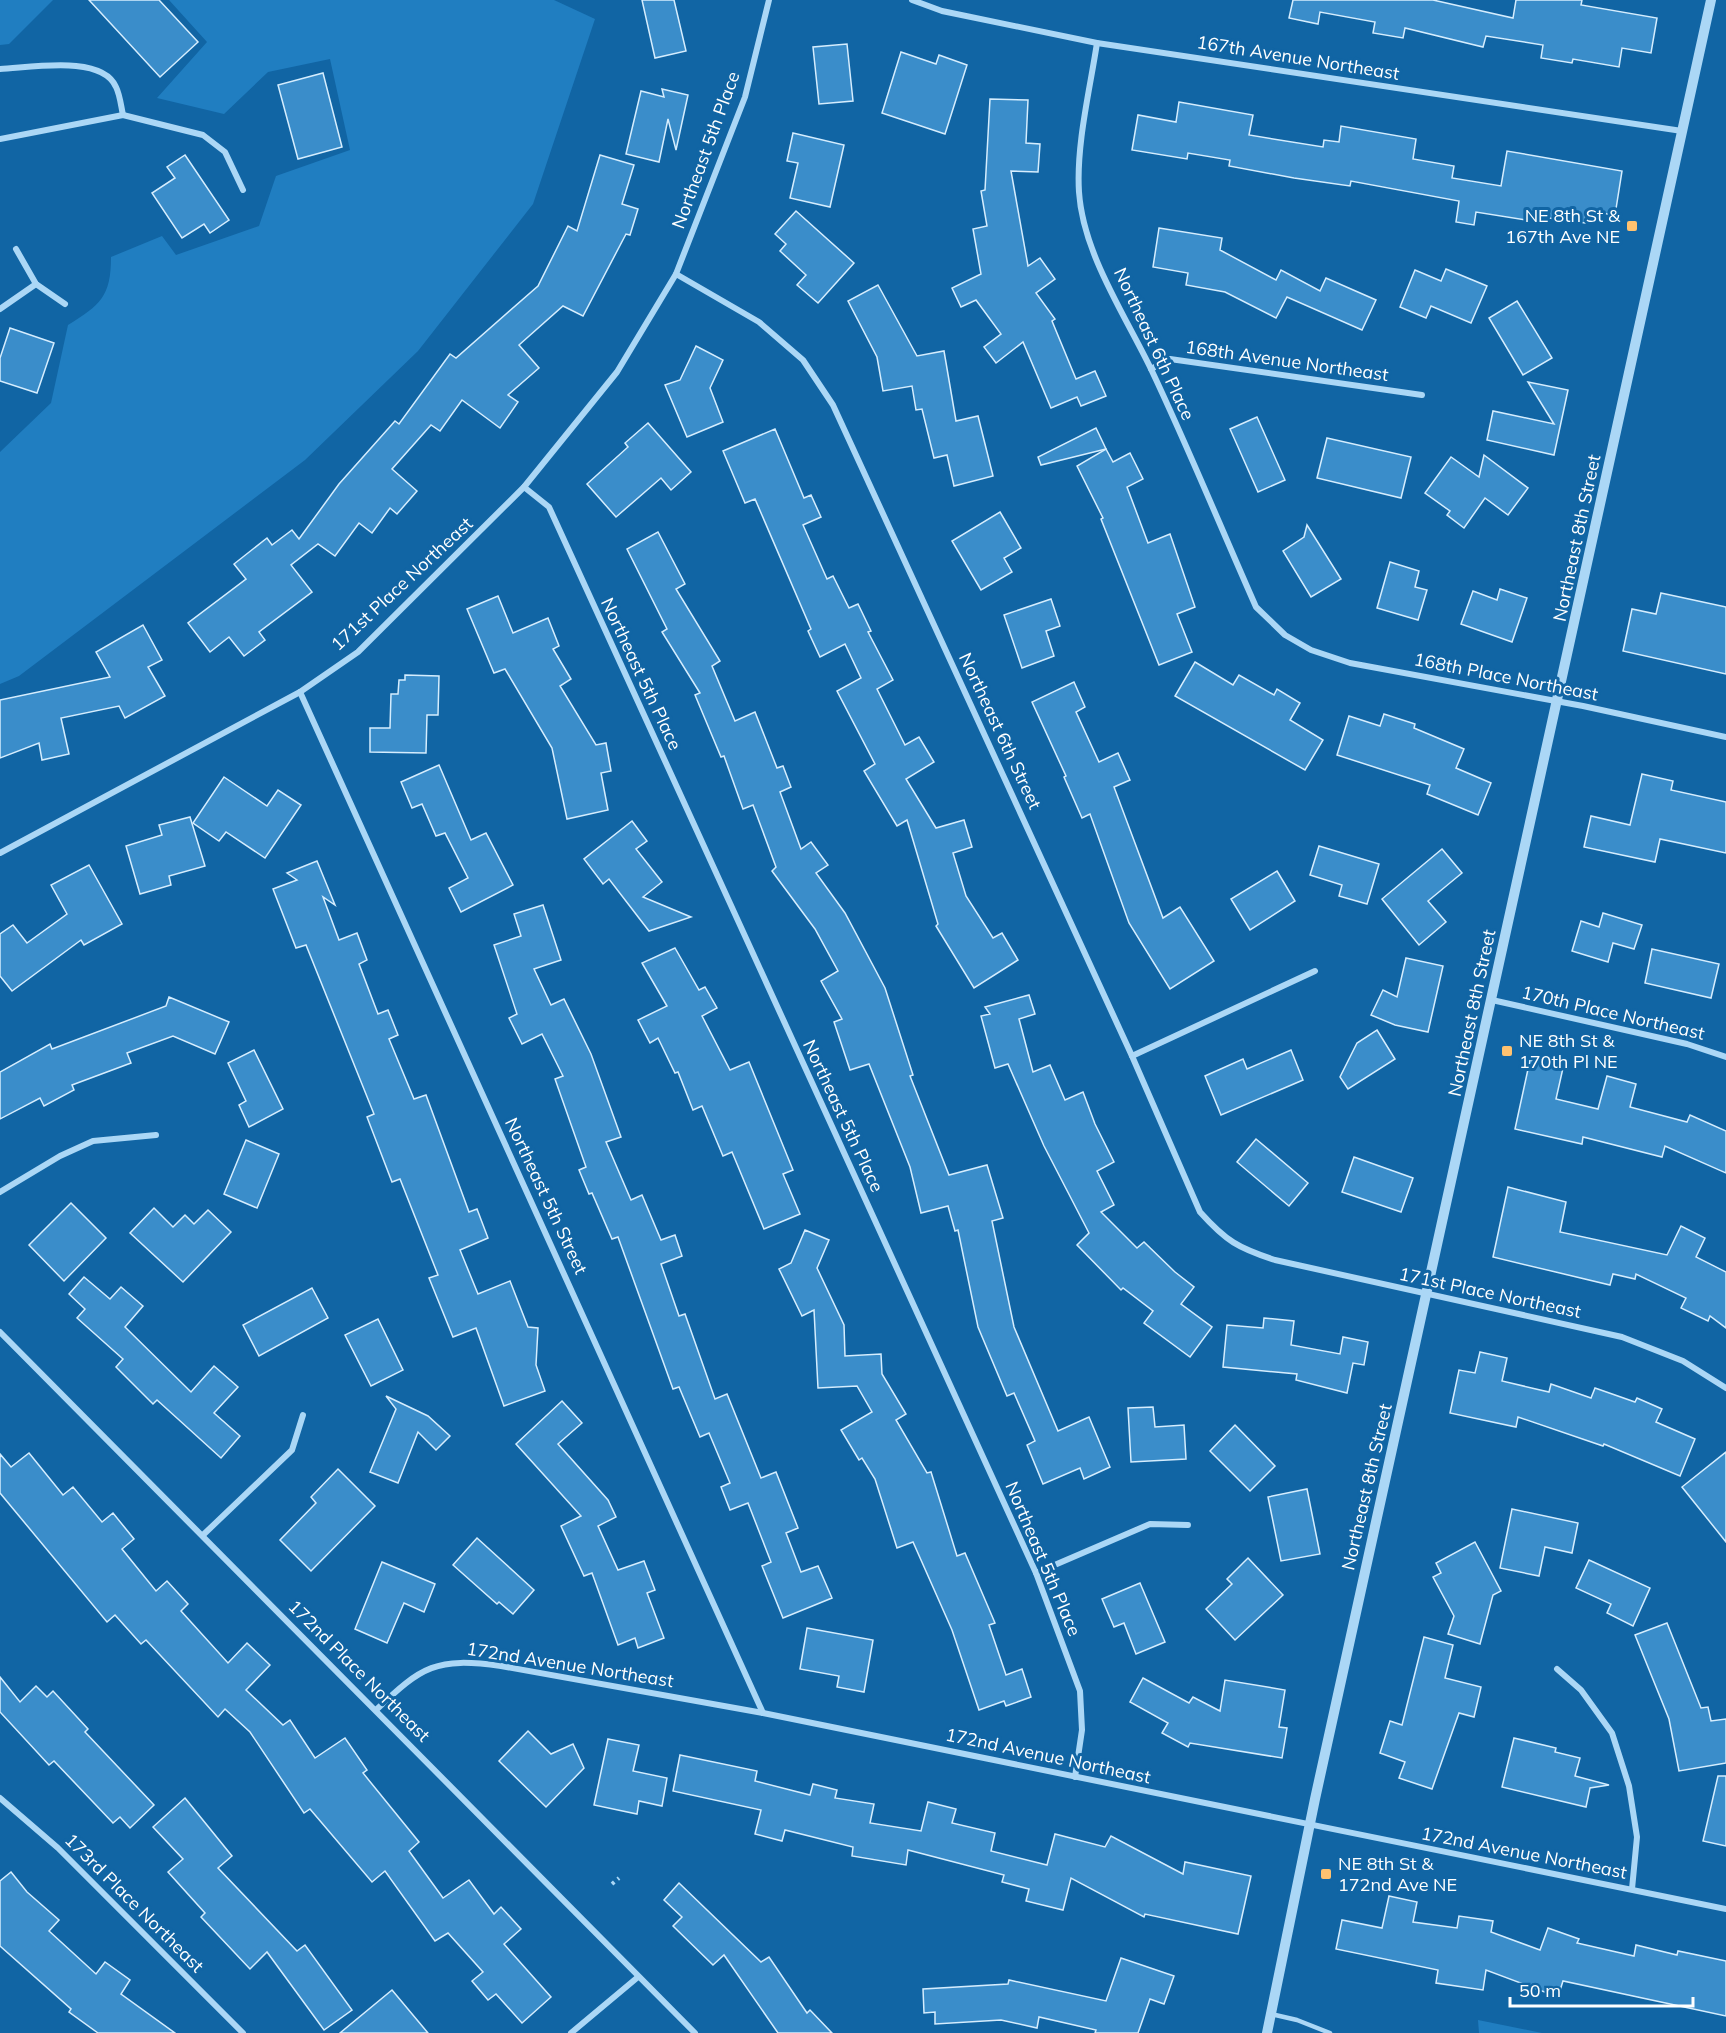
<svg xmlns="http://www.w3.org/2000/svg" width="1726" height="2033" viewBox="0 0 1726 2033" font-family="Mulish,sans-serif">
<rect width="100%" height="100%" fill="#1165a4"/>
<!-- green -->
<g fill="#207ec1">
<polygon points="0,0 53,0 9,44 0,45"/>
<path d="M 169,0 L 554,0 L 595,19 L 533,204 L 418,351 L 305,460 L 19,676 L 0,684 L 0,452 L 51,403 L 68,325 C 100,305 111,297 111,257 L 162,236 L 176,255 L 259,226 L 276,176 L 350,150 L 330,59 L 268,72 L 224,114 L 157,98 L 207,42 Z"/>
<polygon points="1478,2020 1542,2033 1479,2033"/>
</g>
<!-- building -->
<g fill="#3a8dca" stroke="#d5edfe" stroke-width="1.5">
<polygon points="89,0 159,0 198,42 160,77"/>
<polygon points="642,0 674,0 686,51 655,58"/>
<polygon points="1293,0 1433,0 1513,18 1516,0 1582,0 1581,5 1657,18 1651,53 1622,48 1619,67 1573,59 1572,63 1541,58 1543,45 1486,36 1483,47 1405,28 1403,38 1373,33 1375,22 1320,12 1318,24 1289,18"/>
<polygon points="847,44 853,101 819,104 813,47"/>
<polygon points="901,52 936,64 939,55 967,65 945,134 882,113"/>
<polygon points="323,73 342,147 298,159 278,85"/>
<polygon points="662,89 688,95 676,150 668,119 659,162 626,154 641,91 664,97"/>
<polygon points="990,99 1028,100 1026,143 1040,144 1038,172 1011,171 1028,266 1040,258 1055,279 1036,293 1055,319 1052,321 1076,379 1095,371 1106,396 1081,406 1077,397 1051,408 1023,342 996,363 984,347 1001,334 976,300 961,307 952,288 981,274 973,229 987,226 981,191 985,190"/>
<polygon points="1179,102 1253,115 1249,135 1323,147 1324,140 1339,142 1341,126 1416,139 1413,159 1454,166 1452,178 1501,186 1507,151 1622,171 1615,215 1586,211 1585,223 1527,215 1526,220 1476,212 1474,225 1456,222 1459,201 1351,181 1350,186 1294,178 1229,166 1230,160 1188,153 1187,159 1132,150 1138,115 1176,122"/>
<polygon points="793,133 844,145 830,207 790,198 798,163 787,161"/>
<polygon points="185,155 229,220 210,233 204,224 182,238 152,193 175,178 167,167"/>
<polygon points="600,155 634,165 622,204 638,209 630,235 626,234 583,316 563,306 519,345 539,368 508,395 518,402 500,428 462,400 440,431 431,425 392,469 417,491 397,514 390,508 372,533 359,523 335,556 318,544 291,565 312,592 259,632 265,640 244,656 229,637 210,652 188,623 246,579 234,564 267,538 272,545 292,530 299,539 339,484 395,421 399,424 450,354 456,358 538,286 568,226 577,231"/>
<polygon points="796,211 854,263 818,303 797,285 806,275 780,251 786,244 775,234"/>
<polygon points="1159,228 1222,238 1220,250 1276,280 1281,270 1320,291 1326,278 1376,300 1362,330 1287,297 1276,318 1225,292 1186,285 1188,273 1153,267"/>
<polygon points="1446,269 1487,286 1471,323 1431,306 1426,318 1400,307 1415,270 1441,281"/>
<polygon points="878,285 917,356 944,351 956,421 978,416 993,476 954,486 947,455 934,458 922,409 916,410 912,386 883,391 877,357 848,301"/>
<polygon points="1517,301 1552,358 1523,375 1489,318"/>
<polygon points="10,328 54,343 37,393 0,381 0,358"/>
<polygon points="696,346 723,360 710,388 723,422 687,437 665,385 680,380"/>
<polygon points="1528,382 1568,390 1554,455 1487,440 1493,411 1554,424"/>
<polygon points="1257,417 1285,480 1258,492 1230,429"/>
<polygon points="648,423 691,472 671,490 661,478 616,517 587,484 628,447 625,443"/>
<polygon points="1096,428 1106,449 1041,465 1038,457"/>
<polygon points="775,429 804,498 811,495 821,517 803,525 827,579 833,576 849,608 858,604 871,631 868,632 893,680 877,689 905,745 919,737 934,762 906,779 936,828 964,820 972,847 953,853 966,896 993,938 1002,933 1018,960 974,988 936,926 938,924 907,820 897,826 864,771 875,764 837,691 861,678 845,644 820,657 808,631 811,629 755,499 745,503 723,451"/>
<polygon points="1327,438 1411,457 1401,498 1317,478"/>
<polygon points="1106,449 1113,462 1130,453 1143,479 1127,487 1148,543 1170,534 1195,607 1177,614 1192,652 1159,665 1101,519 1103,518 1077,466"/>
<polygon points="1484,455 1528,488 1508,515 1485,498 1464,528 1447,515 1450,511 1425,493 1451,457 1479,477"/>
<polygon points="1000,512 1021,548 1004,558 1012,572 981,590 952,541"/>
<polygon points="1307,525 1341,579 1311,597 1283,551 1304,537"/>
<polygon points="658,532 685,584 676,589 720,661 712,666 735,721 755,712 777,768 783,766 791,787 780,792 801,849 811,842 828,865 816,873 845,913 885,988 913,1075 910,1076 949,1175 987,1165 1003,1218 992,1221 1014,1327 1058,1431 1089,1417 1110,1467 1084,1479 1080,1468 1043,1484 1027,1445 1035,1441 1014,1393 1007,1396 978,1327 958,1230 955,1231 948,1206 921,1213 910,1167 869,1064 850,1070 834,1022 842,1019 821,981 838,971 815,929 772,871 776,867 753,805 743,809 724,756 721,757 695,695 700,693 662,632 667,629 627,549"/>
<polygon points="1390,562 1419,571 1415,587 1427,590 1418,620 1377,608"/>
<polygon points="1500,589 1527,598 1512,642 1461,624 1473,591 1497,600"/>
<polygon points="1661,593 1726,607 1726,674 1623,651 1632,609 1656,614"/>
<polygon points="498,596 513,633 548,618 559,646 553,649 571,679 560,686 596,745 606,743 611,771 601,773 608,810 567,819 552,748 505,669 494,673 467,609"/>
<polygon points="1051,599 1060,626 1046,631 1054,656 1022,668 1004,615"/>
<polygon points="143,625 162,660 148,667 165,696 125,718 119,706 61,718 69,754 42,760 39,743 0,758 0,700 110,677 96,652"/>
<polygon points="1195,662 1233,685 1239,675 1274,695 1277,689 1300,703 1290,720 1323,740 1305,770 1175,696"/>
<polygon points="405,675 439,676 438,715 427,715 426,753 370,752 370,728 390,728 391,694 398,694 399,680 405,680"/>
<polygon points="1074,682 1085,707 1076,712 1099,762 1118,753 1130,780 1114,787 1163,918 1180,907 1214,961 1170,989 1129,923 1090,814 1082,818 1064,777 1066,776 1032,702"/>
<polygon points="1384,714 1415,724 1414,728 1464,749 1456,768 1491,783 1478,815 1427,794 1430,785 1337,755 1349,716 1380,726"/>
<polygon points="439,765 471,840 486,833 513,885 461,912 449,888 468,878 445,833 436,836 422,804 412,808 401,782"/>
<polygon points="1642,774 1673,781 1671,790 1726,802 1726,853 1660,839 1655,862 1584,847 1591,816 1630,825"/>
<polygon points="224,777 267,806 278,790 301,805 265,858 226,832 219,841 193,823"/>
<polygon points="190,817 205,866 169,876 171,885 140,894 126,846 162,835 159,825"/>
<polygon points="632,821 647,841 636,849 662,882 643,897 691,917 649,931 609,879 603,884 584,859"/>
<polygon points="1319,846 1379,864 1367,904 1339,896 1342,885 1310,875"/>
<polygon points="1442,849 1462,873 1428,901 1446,922 1419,945 1382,899"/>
<polygon points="317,861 335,905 323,897 339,940 357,933 367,960 359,964 378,1014 388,1010 398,1035 389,1039 414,1099 426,1095 469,1212 477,1209 488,1238 460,1250 478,1294 510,1281 528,1327 538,1328 536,1365 545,1391 504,1406 476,1328 453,1337 429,1278 438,1275 400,1179 392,1182 367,1117 374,1114 306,945 296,948 273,889 297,880 287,873"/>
<polygon points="89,865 122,924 84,945 81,940 12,991 0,976 0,934 13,925 27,943 67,914 51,885"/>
<polygon points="1277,871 1295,901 1250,930 1231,899"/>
<polygon points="543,905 561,960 534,969 551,1005 564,999 591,1054 621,1137 606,1142 631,1200 642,1195 661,1240 675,1235 682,1256 661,1264 679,1316 685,1314 715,1399 727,1394 761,1478 776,1472 798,1528 786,1533 801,1572 818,1566 832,1598 783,1618 762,1566 771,1562 748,1503 730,1510 721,1487 730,1483 709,1433 700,1437 679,1387 673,1389 618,1237 612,1239 592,1193 589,1194 579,1170 586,1167 555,1079 563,1076 542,1034 522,1044 509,1018 517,1014 494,945 521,936 514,914"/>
<polygon points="1603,913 1642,925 1634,949 1613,943 1608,962 1572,951 1581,921 1599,927"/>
<polygon points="675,948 699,990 705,987 717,1008 702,1016 730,1070 749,1062 793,1170 783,1174 800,1214 764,1229 732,1152 723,1156 702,1106 693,1110 678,1072 675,1073 658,1038 650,1043 638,1020 667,1006 642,963"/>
<polygon points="1652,949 1719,964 1711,998 1645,983"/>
<polygon points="1406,958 1443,966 1428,1032 1395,1025 1371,1015 1383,990 1397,997"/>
<polygon points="1029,995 1035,1014 1019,1019 1033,1072 1050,1065 1065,1100 1083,1092 1095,1124 1114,1162 1097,1171 1114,1205 1101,1212 1137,1248 1144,1242 1175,1272 1194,1287 1181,1304 1212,1327 1190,1357 1144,1323 1153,1311 1123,1288 1121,1290 1077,1245 1089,1233 1044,1146 1008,1064 995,1068 981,1016 990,1014 985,1007"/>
<polygon points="169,997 229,1022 215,1054 173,1036 127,1053 131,1063 72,1085 74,1090 44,1106 40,1098 0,1119 0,1072 50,1044 52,1049 166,1006"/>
<polygon points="1377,1030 1395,1059 1348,1089 1340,1077 1357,1043"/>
<polygon points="254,1050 283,1109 249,1127 239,1105 246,1101 228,1063"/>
<polygon points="1291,1050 1303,1080 1221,1115 1205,1076 1243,1059 1247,1069"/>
<polygon points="1530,1060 1563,1068 1556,1099 1598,1109 1607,1076 1636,1084 1630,1107 1687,1122 1690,1115 1726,1131 1726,1173 1665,1146 1662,1157 1583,1137 1582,1144 1515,1129"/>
<polygon points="1256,1139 1308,1183 1289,1206 1237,1162"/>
<polygon points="246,1140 279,1154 257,1208 224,1194"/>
<polygon points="1354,1157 1413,1178 1401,1212 1342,1192"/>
<polygon points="1508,1187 1566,1202 1560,1232 1667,1255 1681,1226 1705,1238 1696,1257 1726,1272 1726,1328 1710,1316 1708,1321 1681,1308 1686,1298 1636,1274 1635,1279 1613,1274 1610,1285 1493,1257"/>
<polygon points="71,1203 106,1238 64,1281 29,1245"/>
<polygon points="154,1208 173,1227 185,1215 194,1224 208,1210 231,1232 183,1282 130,1233"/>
<polygon points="805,1230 829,1240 817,1268 844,1325 845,1356 881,1354 882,1374 906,1414 896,1420 927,1473 931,1472 957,1556 965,1553 995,1623 989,1625 1006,1675 1022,1669 1031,1697 1006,1706 1004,1701 979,1710 952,1630 913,1542 897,1548 875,1479 862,1458 859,1460 841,1430 872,1412 857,1386 818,1388 814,1310 802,1316 779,1269 791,1263"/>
<polygon points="84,1277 110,1299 121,1287 143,1306 125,1327 191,1392 214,1366 238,1387 214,1413 240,1436 221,1458 157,1400 153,1404 116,1367 123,1359 77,1318 85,1309 69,1294"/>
<polygon points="312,1288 328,1318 259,1356 243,1325"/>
<polygon points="1264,1318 1294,1321 1291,1345 1340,1354 1343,1337 1368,1342 1364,1365 1353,1363 1347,1393 1296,1380 1297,1374 1223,1367 1227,1325 1263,1328"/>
<polygon points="378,1319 403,1370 371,1386 345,1335"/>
<polygon points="1480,1352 1507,1358 1502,1381 1549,1392 1551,1384 1591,1398 1595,1388 1635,1402 1637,1398 1662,1409 1656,1422 1695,1439 1680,1476 1604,1444 1603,1446 1518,1417 1516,1427 1450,1413 1459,1370 1475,1373"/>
<polygon points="386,1396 428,1416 450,1436 436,1450 418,1432 398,1483 370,1472 396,1409"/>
<polygon points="562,1401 582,1423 558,1444 608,1500 616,1517 598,1526 618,1570 644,1561 655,1590 647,1593 664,1638 638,1648 635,1638 618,1645 592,1573 584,1576 561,1526 581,1516 516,1444"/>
<polygon points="1153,1407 1155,1427 1184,1425 1186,1459 1131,1462 1128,1408"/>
<polygon points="1235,1425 1275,1466 1250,1491 1210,1451"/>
<polygon points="1726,1452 1726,1542 1682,1487"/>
<polygon points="29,1453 63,1495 73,1487 102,1522 113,1513 134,1539 122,1549 156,1591 167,1581 188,1604 181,1611 228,1663 247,1643 270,1665 246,1690 283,1725 290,1720 315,1758 345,1738 367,1770 363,1773 419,1842 409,1851 443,1898 469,1880 494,1914 501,1907 521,1929 504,1944 551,1997 522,2023 496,1994 488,2000 472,1981 483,1972 448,1933 435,1941 385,1871 372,1882 310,1809 304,1813 250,1732 225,1709 218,1717 146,1640 141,1644 115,1615 107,1622 0,1493 0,1454 11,1467"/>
<polygon points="338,1469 375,1506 311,1571 280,1540 316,1503 311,1497"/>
<polygon points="1307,1489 1320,1554 1281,1561 1268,1497"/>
<polygon points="1512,1509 1578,1523 1572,1553 1545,1547 1539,1576 1500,1568"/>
<polygon points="477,1538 534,1590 513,1614 499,1602 497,1604 453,1565"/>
<polygon points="1475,1542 1501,1591 1493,1595 1480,1644 1448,1634 1454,1616 1433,1577 1441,1573 1436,1563"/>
<polygon points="1248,1558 1283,1595 1235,1640 1206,1609 1232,1584 1227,1579"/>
<polygon points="1589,1560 1650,1588 1633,1626 1607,1613 1611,1604 1576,1588"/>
<polygon points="382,1562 435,1584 424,1612 404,1603 387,1643 355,1629"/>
<polygon points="1140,1583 1165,1642 1136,1654 1124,1623 1114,1627 1102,1599"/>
<polygon points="1667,1623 1701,1708 1708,1707 1711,1721 1726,1719 1726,1763 1679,1771 1669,1719 1635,1635"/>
<polygon points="807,1628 873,1640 864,1692 837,1687 839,1676 800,1669"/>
<polygon points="1424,1637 1453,1645 1445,1678 1481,1687 1474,1717 1459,1713 1432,1789 1399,1778 1405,1762 1380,1753 1390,1721 1402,1725"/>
<polygon points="0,1677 20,1702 36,1686 47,1697 53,1691 88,1729 85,1732 154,1805 130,1828 120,1817 113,1823 54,1761 49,1765 0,1712"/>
<polygon points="1143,1678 1189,1703 1193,1697 1220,1711 1225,1680 1285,1690 1279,1727 1287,1728 1282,1758 1190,1743 1188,1747 1162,1733 1168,1723 1130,1702"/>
<polygon points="528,1731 551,1754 573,1744 584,1768 546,1807 499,1761"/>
<polygon points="1514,1738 1556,1748 1555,1752 1580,1758 1575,1776 1609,1785 1590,1788 1586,1807 1502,1787"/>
<polygon points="608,1739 639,1745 633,1771 667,1778 662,1806 639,1801 637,1814 594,1805"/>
<polygon points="680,1755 757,1771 755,1781 810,1795 813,1784 837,1790 835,1798 874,1804 870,1823 921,1831 928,1802 956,1809 952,1823 995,1833 991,1851 1047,1865 1055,1834 1105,1847 1111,1836 1183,1874 1185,1862 1251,1876 1238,1934 1145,1914 1144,1917 1071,1878 1063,1910 1026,1901 1029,1889 1002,1882 1004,1875 908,1850 906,1865 852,1856 853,1847 785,1830 782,1841 755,1834 761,1810 673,1791"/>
<polygon points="1718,1776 1726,1776 1726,1846 1703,1841"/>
<polygon points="185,1798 232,1856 218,1868 297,1951 305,1945 352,2010 324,2030 267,1952 250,1969 201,1917 205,1913 168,1872 183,1859 153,1827"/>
<polygon points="11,1872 27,1892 59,1920 49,1931 96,1974 105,1962 130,1980 121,1994 175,2033 98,2033 69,2012 71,2009 0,1946 0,1881"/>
<polygon points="679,1883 761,1962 769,1957 807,2013 810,2010 832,2033 778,2033 724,1955 713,1965 673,1926 682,1917 664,1900"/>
<polygon points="1389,1896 1417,1902 1413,1922 1457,1928 1459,1916 1493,1921 1491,1932 1540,1950 1548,1928 1579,1939 1577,1943 1634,1956 1636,1945 1677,1955 1678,1951 1726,1961 1726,2016 1563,1981 1558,1997 1486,1970 1483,1990 1436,1983 1438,1970 1336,1949 1342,1920 1382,1928"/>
<polygon points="1121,1958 1174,1976 1164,2004 1150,1999 1138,2033 1095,2033 1096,2030 1039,2017 1037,2028 1001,2020 935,2024 935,2012 924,2013 923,1989 1008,1984 1009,1980 1106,2001"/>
<polygon points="392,1990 428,2033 340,2033"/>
</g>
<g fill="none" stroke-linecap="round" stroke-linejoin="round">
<!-- path -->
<polyline stroke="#abd7f6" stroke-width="4" stroke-dasharray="3 4.5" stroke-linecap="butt" points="612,1884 619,1878"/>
<!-- service -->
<polyline stroke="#abd7f6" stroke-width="4.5" points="1271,2014 1297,2020 1330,2033"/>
<!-- minor -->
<g stroke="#abd7f6" stroke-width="6">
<polyline points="912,0 942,11 1097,43 1682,131"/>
<path d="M 1097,43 C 1090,89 1076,145 1079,192 C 1083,253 1125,315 1151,369 C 1188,447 1221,528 1256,607 L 1285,635 L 1311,650 L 1350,663 L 1583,706 L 1726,737"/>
<path d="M 0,69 C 29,68 102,54 116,87 C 120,95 121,106 123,115"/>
<polyline points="0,139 123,115 203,135 225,152 243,190"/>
<polyline points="16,249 36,284 65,304"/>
<path d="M 676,274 L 759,322 L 803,360 L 833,405 L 1132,1056 L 1200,1212 C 1226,1241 1238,1248 1275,1260 L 1622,1337 L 1683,1361 L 1726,1388"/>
<polyline points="0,309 36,284"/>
<polyline points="1151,369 1170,359 1422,395"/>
<polyline points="524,487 549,507 1036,1573 1080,1691 1082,1730 1075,1777"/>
<polyline points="300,692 763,1713"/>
<polyline points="0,853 300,692 358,652 524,487 617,372 676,274 745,97 769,0"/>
<polyline points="1492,1000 1687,1044 1726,1057"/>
<polyline points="1132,1056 1315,971"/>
<polyline points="0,1192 60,1156 93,1141 156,1135"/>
<polyline points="0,1332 695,2033"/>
<polyline points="203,1535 292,1450 303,1415"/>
<polyline points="1036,1573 1150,1524 1188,1525"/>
<polyline points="1557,1669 1581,1690 1612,1733 1629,1786 1637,1837 1632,1889"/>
<path d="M 376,1710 C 422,1666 436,1657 501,1666 L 763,1713 L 1726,1909"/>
<polyline points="0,1798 58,1848 243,2033"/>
<polyline points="571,2033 638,1977"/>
</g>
<!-- tertiary -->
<polyline stroke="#abd7f6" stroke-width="10" points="1267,2033 1315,1799 1711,0"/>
</g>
<!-- markers -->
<g fill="#ffc270" stroke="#1165a4" stroke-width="2">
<rect x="1626" y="220" width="12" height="12" rx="3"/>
<rect x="1501" y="1045" width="12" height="12" rx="3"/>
<rect x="1320" y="1868" width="12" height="12" rx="3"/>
</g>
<g text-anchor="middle" stroke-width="6" stroke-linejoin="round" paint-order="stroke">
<!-- street labels -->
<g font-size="18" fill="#fff" stroke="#1165a4">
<text transform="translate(1298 58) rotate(9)" y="6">167th Avenue Northeast</text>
<text transform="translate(706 150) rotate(-70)" y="6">Northeast 5th Place</text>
<text transform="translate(1154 344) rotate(65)" y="6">Northeast 6th Place</text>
<text transform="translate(1287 361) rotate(8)" y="6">168th Avenue Northeast</text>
<text transform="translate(1577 538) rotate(-78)" y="6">Northeast 8th Street</text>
<text transform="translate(402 584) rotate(-43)" y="6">171st Place Northeast</text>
<text transform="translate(641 674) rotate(65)" y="6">Northeast 5th Place</text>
<text transform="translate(1506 677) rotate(11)" y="6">168th Place Northeast</text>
<text transform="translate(1000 731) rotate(65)" y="6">Northeast 6th Street</text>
<text transform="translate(1472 1013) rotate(-78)" y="6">Northeast 8th Street</text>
<text transform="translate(1613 1013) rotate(13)" y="6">170th Place Northeast</text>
<text transform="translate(843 1116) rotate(65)" y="6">Northeast 5th Place</text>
<text transform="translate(546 1196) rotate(65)" y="6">Northeast 5th Street</text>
<text transform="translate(1490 1293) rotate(12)" y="6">171st Place Northeast</text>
<text transform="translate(1367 1487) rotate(-77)" y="6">Northeast 8th Street</text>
<text transform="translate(1043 1559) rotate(67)" y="6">Northeast 5th Place</text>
<text transform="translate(570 1665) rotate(9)" y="6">172nd Avenue Northeast</text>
<text transform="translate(359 1671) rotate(45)" y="6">172nd Place Northeast</text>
<text transform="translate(1048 1756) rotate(12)" y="6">172nd Avenue Northeast</text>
<text transform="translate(1524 1853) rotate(11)" y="6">172nd Avenue Northeast</text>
<text transform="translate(134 1903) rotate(45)" y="6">173rd Place Northeast</text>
</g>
<!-- poi labels -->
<g font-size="18" fill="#fff" stroke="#1165a4" text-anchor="start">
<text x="1620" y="222" text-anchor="end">NE 8th St &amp;<tspan x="1620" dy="21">167th Ave NE</tspan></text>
<text x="1519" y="1047">NE 8th St &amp;<tspan x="1519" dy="21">170th Pl NE</tspan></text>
<text x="1338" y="1870">NE 8th St &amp;<tspan x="1338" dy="21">172nd Ave NE</tspan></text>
</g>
</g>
<!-- scale -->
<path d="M1510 1997v9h183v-9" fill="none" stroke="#ffffff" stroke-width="3"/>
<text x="1519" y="1997" font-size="18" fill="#ffffff" stroke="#1165a4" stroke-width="4.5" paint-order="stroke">50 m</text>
</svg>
